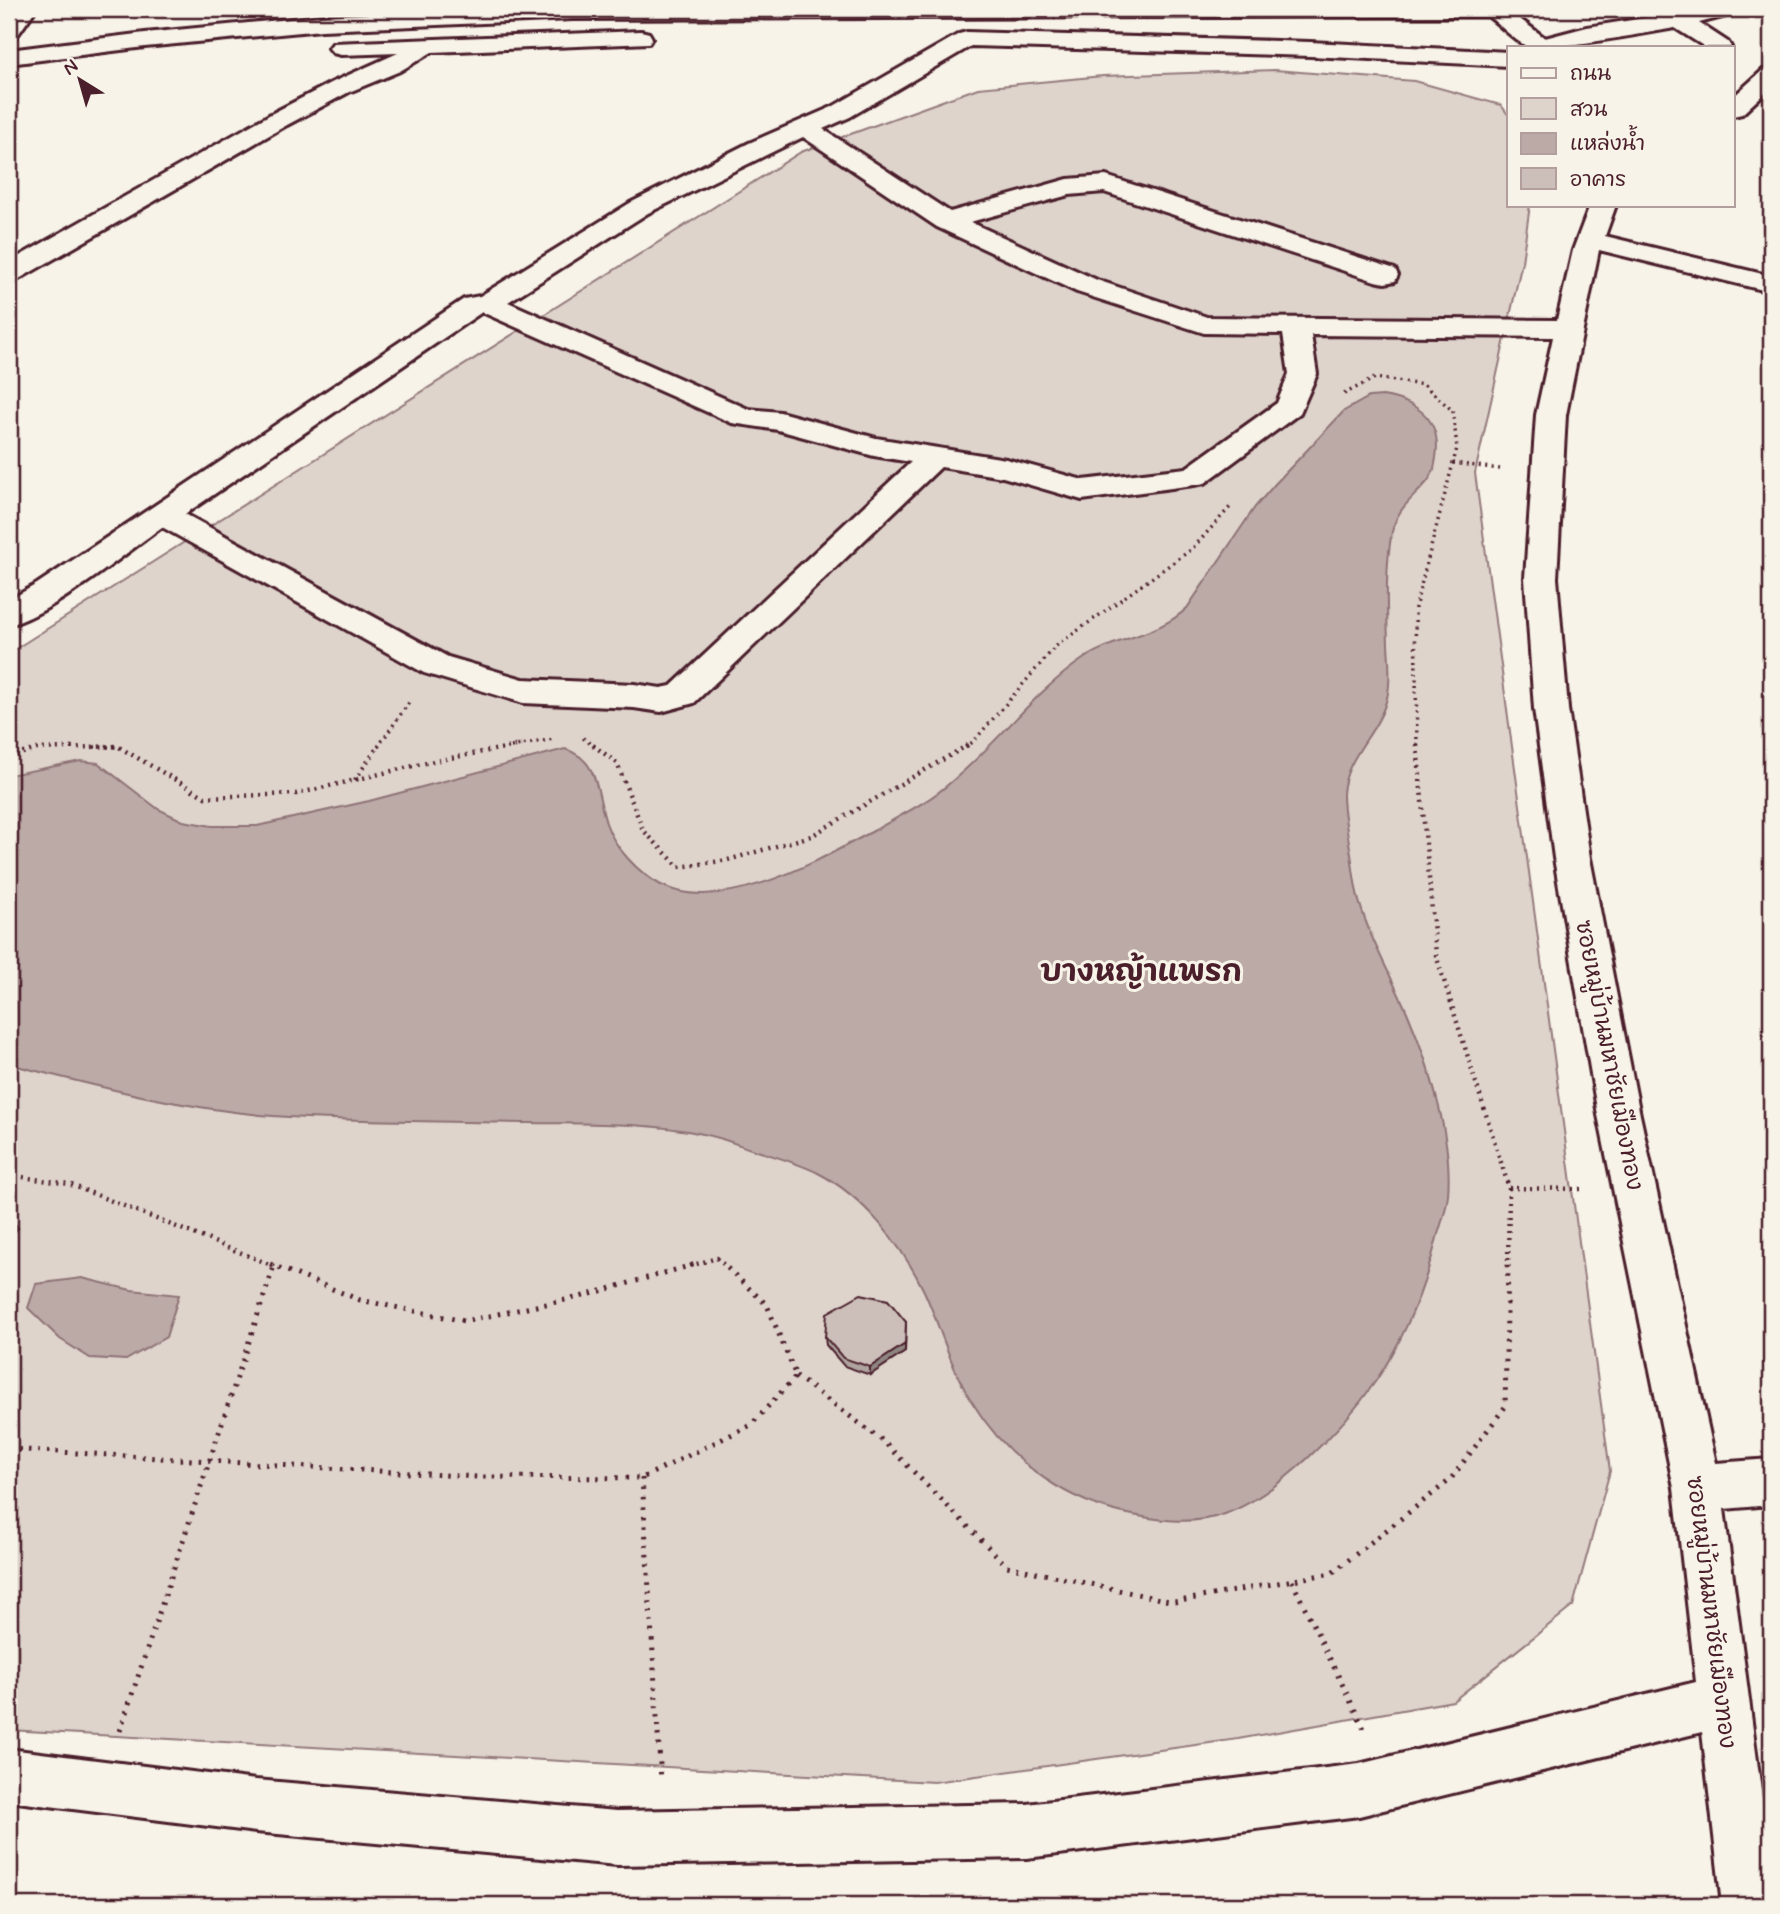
<svg xmlns="http://www.w3.org/2000/svg" width="1780" height="1914" viewBox="0 0 1780 1914" font-family="Mynerve,'Playpen Sans Thai',sans-serif">
<rect width="100%" height="100%" fill="#f7f3e8"/>
<filter id="ink" filterUnits="userSpaceOnUse"><feTurbulence type="fractalNoise" baseFrequency=".0143" numOctaves="2"/><feDisplacementMap in="SourceGraphic" scale="14" xChannelSelector="R" yChannelSelector="G"/><feConvolveMatrix kernelMatrix="1 2 1 2 8 2 1 2 1" color-interpolation-filters="sRGB"/></filter>
<g filter="url(#ink)">
<!-- green -->
<polygon fill="#ded4cc" stroke="#947a7c" stroke-width="2" points="1275,70 1414,81 1501,105 1509,116 1509,205 1530,205 1522,262 1475,473 1610,1471 1573,1606 1453,1701 1238,1739 934,1782 9,1730 9,653 801,152 978,88 1103,76"/>
<!-- water -->
<g fill="#bcaaa7" stroke="#8e7275" stroke-width="2">
<path d="M 1383,396 C 1418,402 1442,420 1436,458 C 1434,469 1434,473 1427,482 C 1410,502 1396,508 1391,537 C 1385,572 1387,608 1388,644 C 1389,662 1391,681 1387,698 C 1379,733 1345,756 1343,794 C 1343,812 1347,830 1350,848 C 1353,865 1354,884 1359,901 C 1370,939 1391,976 1407,1012 C 1429,1064 1453,1138 1448,1195 C 1447,1208 1442,1221 1438,1234 C 1425,1287 1406,1337 1375,1382 C 1344,1427 1278,1495 1225,1514 C 1191,1526 1153,1520 1119,1512 C 1058,1497 1005,1456 972,1402 C 950,1367 941,1328 924,1291 C 902,1245 863,1196 818,1173 C 798,1163 776,1157 754,1150 C 738,1145 720,1137 703,1134 C 646,1122 586,1124 528,1123 C 443,1121 358,1122 273,1116 C 183,1109 96,1086 9,1064 L 9,775 L 81,761 L 98,763 L 158,809 L 183,821 L 212,826 L 257,826 L 369,801 L 565,749 C 600,760 596,793 606,823 C 614,847 638,873 661,885 C 723,916 821,859 875,830 C 901,815 929,802 951,782 C 996,745 1034,692 1083,659 C 1116,637 1158,636 1187,608 L 1255,507 L 1275,484 L 1344,411 L 1369,397 Z"/>
<polygon points="82,1278 131,1290 179,1295 166,1337 126,1360 90,1358 60,1339 28,1308 36,1284"/>
</g>
<g fill="none" stroke-linecap="round" stroke-linejoin="round">
<!-- minor casing -->
<g stroke="#4a1f2b" stroke-width="6">
<g id="minor">
<polygon points="14,9 36,9 17,36 9,38 9,16"/>
<path d="M 493,9 L 1548,9 L 1545,14 L 1516,16 L 1545,38 L 1587,27 L 1703,9 L 1737,9 L 1734,14 L 1699,23 L 1728,42 L 1731,47 L 1705,47 L 1675,28 C 1652,32 1540,53 1526,46 C 1513,39 1500,25 1488,16 L 573,19 L 322,30 L 145,47 L 9,64 L 9,50 L 145,33 L 322,16 Z"/>
<polygon points="641,31 649,33 652,38 649,43 432,52 400,71 349,92 287,125 19,279 9,281 9,262 269,115 333,82 398,53 341,55 333,53 329,48 333,43"/>
<path d="M 967,32 L 1310,42 L 1509,52 L 1509,66 L 1310,56 L 971,46 L 850,117 L 823,129 L 950,212 L 1068,179 L 1106,176 L 1395,269 L 1398,275 L 1395,281 L 1385,283 L 1375,281 L 1104,192 L 1069,195 L 970,222 L 1097,280 L 1207,317 L 1557,320 L 1573,250 L 1590,205 L 1616,205 L 1605,236 L 1771,276 L 1771,292 L 1599,250 L 1566,415 L 1557,578 L 1568,709 L 1590,858 L 1640,1115 L 1716,1463 L 1771,1459 L 1771,1505 L 1724,1509 L 1771,1867 L 1771,1905 L 1722,1905 L 1702,1732 L 1359,1816 L 1027,1858 L 617,1865 L 256,1832 L 9,1801 L 9,1749 L 256,1780 L 617,1811 L 1027,1804 L 1359,1764 L 1696,1682 L 1674,1488 L 1598,1115 L 1554,858 L 1534,709 L 1525,578 L 1536,415 L 1553,337 L 1311,335 L 1317,374 L 1300,413 L 1205,483 L 1194,485 L 1082,500 L 1003,477 L 941,467 L 694,703 L 661,712 L 634,708 L 523,703 L 424,673 L 162,527 C 123,555 52,614 9,625 L 9,600 L 37,584 L 464,299 L 480,296 L 630,203 L 749,143 L 832,107 L 959,34 ZM 803,137 L 937,227 L 1077,292 L 1204,333 L 1283,334 L 1289,374 L 1277,403 L 1186,468 L 1083,480 L 1006,459 L 876,438 L 780,412 L 748,409 L 508,302 L 648,213 ZM 482,312 L 732,423 L 778,430 L 874,456 L 911,462 L 671,686 L 661,688 L 634,684 L 523,679 L 448,657 L 185,514 Z"/>
<polygon points="1771,68 1771,87 1742,114 1733,116 1733,97 1763,70"/>
</g>
</g>
<!-- path-far2 -->
<g stroke="#4a1f2b" stroke-width="3.5" stroke-dasharray="2 4.5" stroke-linecap="butt">
<polyline points="1344,394 1375,378 1424,385 1453,411 1457,448 1415,608 1417,747"/>
<polyline points="1453,463 1500,469"/>
<polyline points="583,738 595,747"/>
<polyline points="94,747 119,747"/>
<polyline points="378,747 410,701"/>
<polyline points="511,747 554,739"/>
<polyline points="965,747 973,742 1056,646 1192,549 1232,505"/>
</g>
<!-- path-far1 -->
<g stroke="#4a1f2b" stroke-width="4.5" stroke-dasharray="2 5" stroke-linecap="butt">
<polyline points="593,745 617,763 643,830 679,867 728,860 811,836 968,745"/>
<polyline points="1417,745 1436,955 1509,1188 1508,1266"/>
<polyline points="9,757 37,749 117,746 205,797 296,794 434,761 521,745"/>
<polyline points="355,780 379,745"/>
<polyline points="9,1175 69,1184 274,1266"/>
<polyline points="1509,1188 1581,1189"/>
<polyline points="690,1266 717,1258 725,1266"/>
</g>
<!-- path -->
<g stroke="#4a1f2b" stroke-width="5" stroke-dasharray="2.5 7" stroke-linecap="butt">
<polyline points="270,1264 360,1300 464,1321 580,1297 696,1264"/>
<polyline points="796,1376 883,1441 1007,1566 1174,1602 1332,1573 1450,1480 1505,1407 1508,1264"/>
<polyline points="9,1449 478,1477 642,1478 751,1425 796,1376 767,1305 723,1264"/>
<polyline points="642,1478 661,1781"/>
<polyline points="1292,1581 1365,1731"/>
<polyline points="120,1731 274,1266"/>
</g>
<!-- minor -->
<use href="#minor" fill="#f7f3e8" fill-rule="evenodd"/>
</g>
<!-- wall -->
<polygon fill="#afa49f" stroke="#4a1f2b" stroke-width="2" points="906,1322 905,1352 870,1375 844,1366 826,1345 825,1337"/>
<!-- shaded-wall -->
<g fill="#8f8682" stroke="#4a1f2b" stroke-width="2">
<polygon points="9,1216 18,1228 9,1239"/>
<polygon points="905,1344 905,1352 870,1375 870,1367"/>
</g>
<!-- building -->
<polygon fill="#ccbfb9" stroke="#4a1f2b" stroke-width="2" points="861,1294 888,1300 906,1322 905,1344 870,1367 843,1358 825,1337 827,1313"/>
</g>
<g text-anchor="middle" stroke-width="6" stroke-linejoin="round" paint-order="stroke">
<!-- street labels -->
<g font-size="23" fill="#4a1f2b" stroke="#f7f3e8">
<text transform="translate(1610 1055) rotate(79)" y="8">ซอยหมู่บ้านมหาชัยเมืองทอง</text>
<text transform="translate(1712 1612) rotate(83)" y="8">ซอยหมู่บ้านมหาชัยเมืองทอง</text>
</g>
<!-- district labels -->
<g font-size="30" font-weight="bold" fill="#4a1f2b" stroke="#f7f3e8">
<text x="1141" y="981">บางหญ้าแพรก</text>
</g>
</g>
<!-- margin -->
<rect width="1780" height="1914" fill="none" stroke="#f7f3e8" stroke-width="35"/>
<rect x="18" y="18" width="1745" height="1879" fill="none" stroke="#4a1f2b" stroke-width="2.5" filter="url(#ink)"/>
<!-- legend -->
<rect x="1507" y="46" width="228" height="161" fill="#f7f3e8" stroke="#b29e9c" stroke-width="2"/>
<rect x="1521" y="68" width="35" height="10" fill="#f7f3e8" stroke="#b29e9c" stroke-width="2"/>
<text x="1570" y="80" font-size="21" fill="#4a1f2b">ถนน</text>
<rect x="1521" y="98" width="35" height="21" fill="#ded4cc" stroke="#b29e9c" stroke-width="2"/>
<text x="1570" y="116" font-size="21" fill="#4a1f2b">สวน</text>
<rect x="1521" y="133" width="35" height="21" fill="#bcaaa7" stroke="#b29e9c" stroke-width="2"/>
<text x="1570" y="150" font-size="21" fill="#4a1f2b">แหล่งน้ำ</text>
<rect x="1521" y="168" width="35" height="21" fill="#ccbfb9" stroke="#b29e9c" stroke-width="2"/>
<text x="1570" y="186" font-size="21" fill="#4a1f2b">อาคาร</text>
<!-- north arrow -->
<g transform="translate(80 80) rotate(323)" stroke="#f7f3e8" stroke-width="5" paint-order="stroke">
<path d="M0-5L12 26L0 18L-12 26Z" fill="#4a1f2b"/>
<text y="-10" font-size="19" font-weight="bold" text-anchor="middle" fill="#4a1f2b">N</text>
</g>
</svg>
